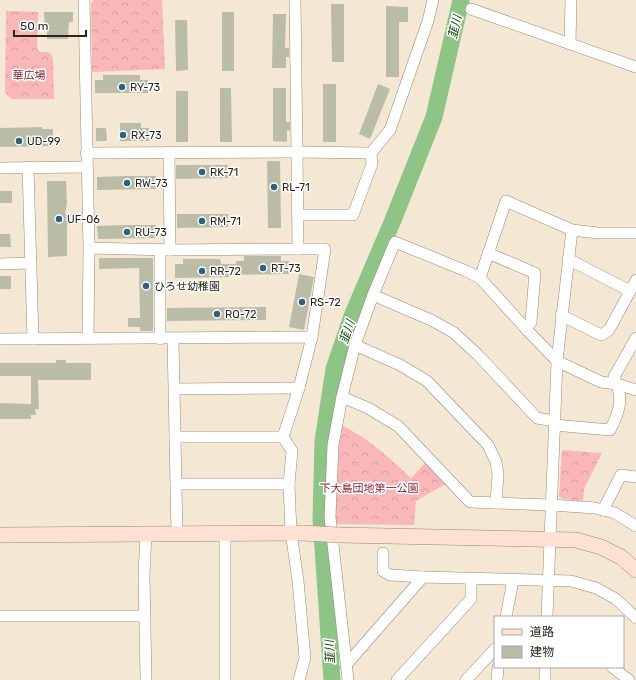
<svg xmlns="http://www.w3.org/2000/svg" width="636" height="680" viewBox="0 0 636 680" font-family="Rubik,'Noto Sans JP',sans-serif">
<defs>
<pattern id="forest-crowns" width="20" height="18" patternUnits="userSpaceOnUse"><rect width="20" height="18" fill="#fab7b9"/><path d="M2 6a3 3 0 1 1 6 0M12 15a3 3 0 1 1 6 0" fill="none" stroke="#d69d9f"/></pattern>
</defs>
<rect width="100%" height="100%" fill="#f4e8d4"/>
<!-- forest -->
<g fill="url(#forest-crowns)">
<polygon points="94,0 162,0 165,69 92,72 91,3"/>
<path d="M 6,11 L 38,12 L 37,49 L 40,52 C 48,52 52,51 53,60 L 54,99 L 11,99 L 5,92 Z"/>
<path d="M 341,425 C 371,440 386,455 411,478 L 427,461 L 447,483 L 416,501 L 414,525 L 333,524 L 335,452 Z"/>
<polygon points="562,450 602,453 584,489 583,501 563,499 559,496"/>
</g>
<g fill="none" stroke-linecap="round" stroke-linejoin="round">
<!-- river -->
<polyline stroke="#8ec586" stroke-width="17" points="332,680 321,519 323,441 334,369 352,316 393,220 434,117 461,0"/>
</g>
<!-- building -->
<g fill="#bbbca7">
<polygon points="331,4 344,4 344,62 332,62"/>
<polygon points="386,6 408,7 408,22 399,22 399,77 386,77"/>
<polygon points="44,12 73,12 73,22 69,22 68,39 47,39 47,31 45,30"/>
<rect x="222" y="12" width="12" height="59"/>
<polygon points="273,14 286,14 285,48 289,48 289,57 286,57 286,68 272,68"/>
<polygon points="175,20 187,20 188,70 176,71"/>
<polygon points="103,75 140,75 140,80 148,80 148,93 95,93 95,80 103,80"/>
<rect x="323" y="84" width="13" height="58"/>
<polygon points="378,84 390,89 370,139 359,134"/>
<polygon points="220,88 231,88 232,142 220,142"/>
<polygon points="273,88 286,88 286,122 290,122 290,131 287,130 287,142 273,141"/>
<rect x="176" y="91" width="12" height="51"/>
<polygon points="120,123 141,123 141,128 149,128 149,141 120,141"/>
<polygon points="42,127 42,129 53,129 53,146 0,147 0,128"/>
<polygon points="96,128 106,128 107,141 96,141"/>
<polygon points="267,161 280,161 281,228 268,228"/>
<polygon points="176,165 228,165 228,178 176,179"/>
<polygon points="125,176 156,176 156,189 97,190 97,177"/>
<polygon points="47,181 66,181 67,204 65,214 71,214 71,224 67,224 67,256 48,257"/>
<rect x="0" y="191" width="12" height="12"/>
<polygon points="177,214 228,214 228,227 177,228"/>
<polygon points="125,225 156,225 156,238 98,239 97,226"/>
<polygon points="0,234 10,234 11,247 0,247"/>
<polygon points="244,256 281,256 281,261 289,261 289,274 229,275 229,277 175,278 175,264 183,264 183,259 220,259 221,264 236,264 236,261 244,261"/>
<polygon points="99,258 153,258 153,331 140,331 140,327 128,327 128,318 140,318 139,268 99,269"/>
<polygon points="299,274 314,277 304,330 289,327"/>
<rect x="0" y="276" width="11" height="13"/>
<polygon points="266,307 266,320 167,321 167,308"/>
<polygon points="56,360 66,360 66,363 91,363 91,380 38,380 39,409 35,409 36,415 31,415 31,419 0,419 0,403 31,404 31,376 0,376 0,363 56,363"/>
</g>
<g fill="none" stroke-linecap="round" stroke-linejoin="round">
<!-- street casing -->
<g stroke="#958a78" stroke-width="12">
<g id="street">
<polyline points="84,0 89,248 88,338"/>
<polyline points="471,9 636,67"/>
<polyline points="570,44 571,0"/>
<polyline points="169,152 170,250"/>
<polyline points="86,153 297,152 295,0"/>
<polyline points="28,167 33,339"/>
<polyline points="0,168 87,167"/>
<polyline points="298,215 353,215 372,164 371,153"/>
<polyline points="572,230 598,233 636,233"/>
<polyline points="89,248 170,250 298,249 297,152 371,153 390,130 428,21 433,0"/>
<polyline points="160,249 160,339"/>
<polyline points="298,249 325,249 312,337"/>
<polyline points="488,253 535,273 531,322 526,329"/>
<polyline points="568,259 630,291"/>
<polyline points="0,264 31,263"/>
<polyline points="480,278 528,331 557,361 601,382 617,384 636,390"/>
<polyline points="373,295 431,320 453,332 478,355 537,418 554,421"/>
<polyline points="561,315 601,335 609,330 636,280"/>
<polyline points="0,339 312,337 299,388 283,437 292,451 289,484 291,532 298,581 305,658 299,680"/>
<polyline points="173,339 177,534"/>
<polyline points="355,345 400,365 427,381 488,445 496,462 498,474 496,503"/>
<polyline points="175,389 299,388"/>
<polyline points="342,397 368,408 398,426 470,502 551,505 595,508 615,513 636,526"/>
<path d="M 554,425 L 610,430 C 620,411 624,398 614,377 L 636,338"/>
<polyline points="175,437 283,437"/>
<polyline points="176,484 289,484"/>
<polyline points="603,510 621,475 636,477"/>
<polyline points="225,533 225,680"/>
<polyline points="383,553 383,571 390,575 423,577"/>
<polyline points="0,616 145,616"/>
<polyline points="506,617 513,580"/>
<polyline points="346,665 423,577 571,581 596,588 616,599 636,618"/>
<polyline points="612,667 629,680"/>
<polyline points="146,680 144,574 146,534"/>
<polyline points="348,680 330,517 333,445 342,397 355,345 373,295 395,242 466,271 480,278 506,201 572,230 557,361 547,617"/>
<polyline points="397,680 471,599 471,579"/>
<polyline points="466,680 495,649"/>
<polyline points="497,680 498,667"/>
<polyline points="545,680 545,667"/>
</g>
</g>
<!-- secondary casing -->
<g stroke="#958a78" stroke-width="16">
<g id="secondary">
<polyline points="0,535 303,533"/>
<polyline points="339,535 576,540 601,547 621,557 636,570"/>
</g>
</g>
<!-- street -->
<use href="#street" stroke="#fff" stroke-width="11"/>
<!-- secondary -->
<use href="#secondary" stroke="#fee1d2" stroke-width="15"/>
<!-- secondary-bridge casing -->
<g stroke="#958a78" stroke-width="16" stroke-linecap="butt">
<polyline id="secondary-bridge" points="303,533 339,535"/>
</g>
<!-- secondary-bridge -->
<use href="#secondary-bridge" stroke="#fee1d2" stroke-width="15"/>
</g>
<!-- markers -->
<g fill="#2d627e" stroke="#fff" stroke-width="1.5">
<circle cx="122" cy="87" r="4"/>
<circle cx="123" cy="135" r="4"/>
<circle cx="19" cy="141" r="4"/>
<circle cx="202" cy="172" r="4"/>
<circle cx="127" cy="183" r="4"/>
<circle cx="274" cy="187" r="4"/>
<circle cx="59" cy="219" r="4"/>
<circle cx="202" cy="221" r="4"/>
<circle cx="127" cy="232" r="4"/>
<circle cx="263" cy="268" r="4"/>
<circle cx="202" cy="271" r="4"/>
<circle cx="146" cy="286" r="4"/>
<circle cx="302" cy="302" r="4"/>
<circle cx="217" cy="314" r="4"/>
</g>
<g text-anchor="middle" stroke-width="3" stroke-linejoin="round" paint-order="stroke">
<!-- park labels -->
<g font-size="11" fill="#8b2735" stroke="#fff">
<text x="29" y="79">華広場</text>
<text x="369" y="492">下大島団地第一公園</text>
</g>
<!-- poi labels -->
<g font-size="11" fill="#29251d" stroke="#fff" text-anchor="start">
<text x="130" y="91">RY-73</text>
<text x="131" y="139">RX-73</text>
<text x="27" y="145">UD-99</text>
<text x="210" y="176">RK-71</text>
<text x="135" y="187">RW-73</text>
<text x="282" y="191">RL-71</text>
<text x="67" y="223">UF-06</text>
<text x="210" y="225">RM-71</text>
<text x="135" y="236">RU-73</text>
<text x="271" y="272">RT-73</text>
<text x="210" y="275">RR-72</text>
<text x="154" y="290">ひろせ幼稚園</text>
<text x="310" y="306">RS-72</text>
<text x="225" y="318">RQ-72</text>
</g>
<!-- water labels -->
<g font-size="12" font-style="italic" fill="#13490a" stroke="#fff">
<text transform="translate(455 27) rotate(-77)" y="4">韮川</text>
<text transform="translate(347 332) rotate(-71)" y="4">韮川</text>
<text transform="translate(330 652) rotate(-94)" y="4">韮川</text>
</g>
</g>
<!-- legend -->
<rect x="494" y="616" width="130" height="52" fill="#ffffff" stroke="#a9a8a5"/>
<rect x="502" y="629" width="20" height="6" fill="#fee1d2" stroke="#a9a8a5"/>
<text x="530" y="636" font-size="12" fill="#29251d">道路</text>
<rect x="502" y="646" width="20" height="12" fill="#bbbca7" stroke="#a9a8a5"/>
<text x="530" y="656" font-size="12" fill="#29251d">建物</text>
<!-- scale -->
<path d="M14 30v6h72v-6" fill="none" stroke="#29251d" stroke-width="2"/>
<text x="20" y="30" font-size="12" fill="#29251d" stroke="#ffffff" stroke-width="3" paint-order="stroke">50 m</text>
</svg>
